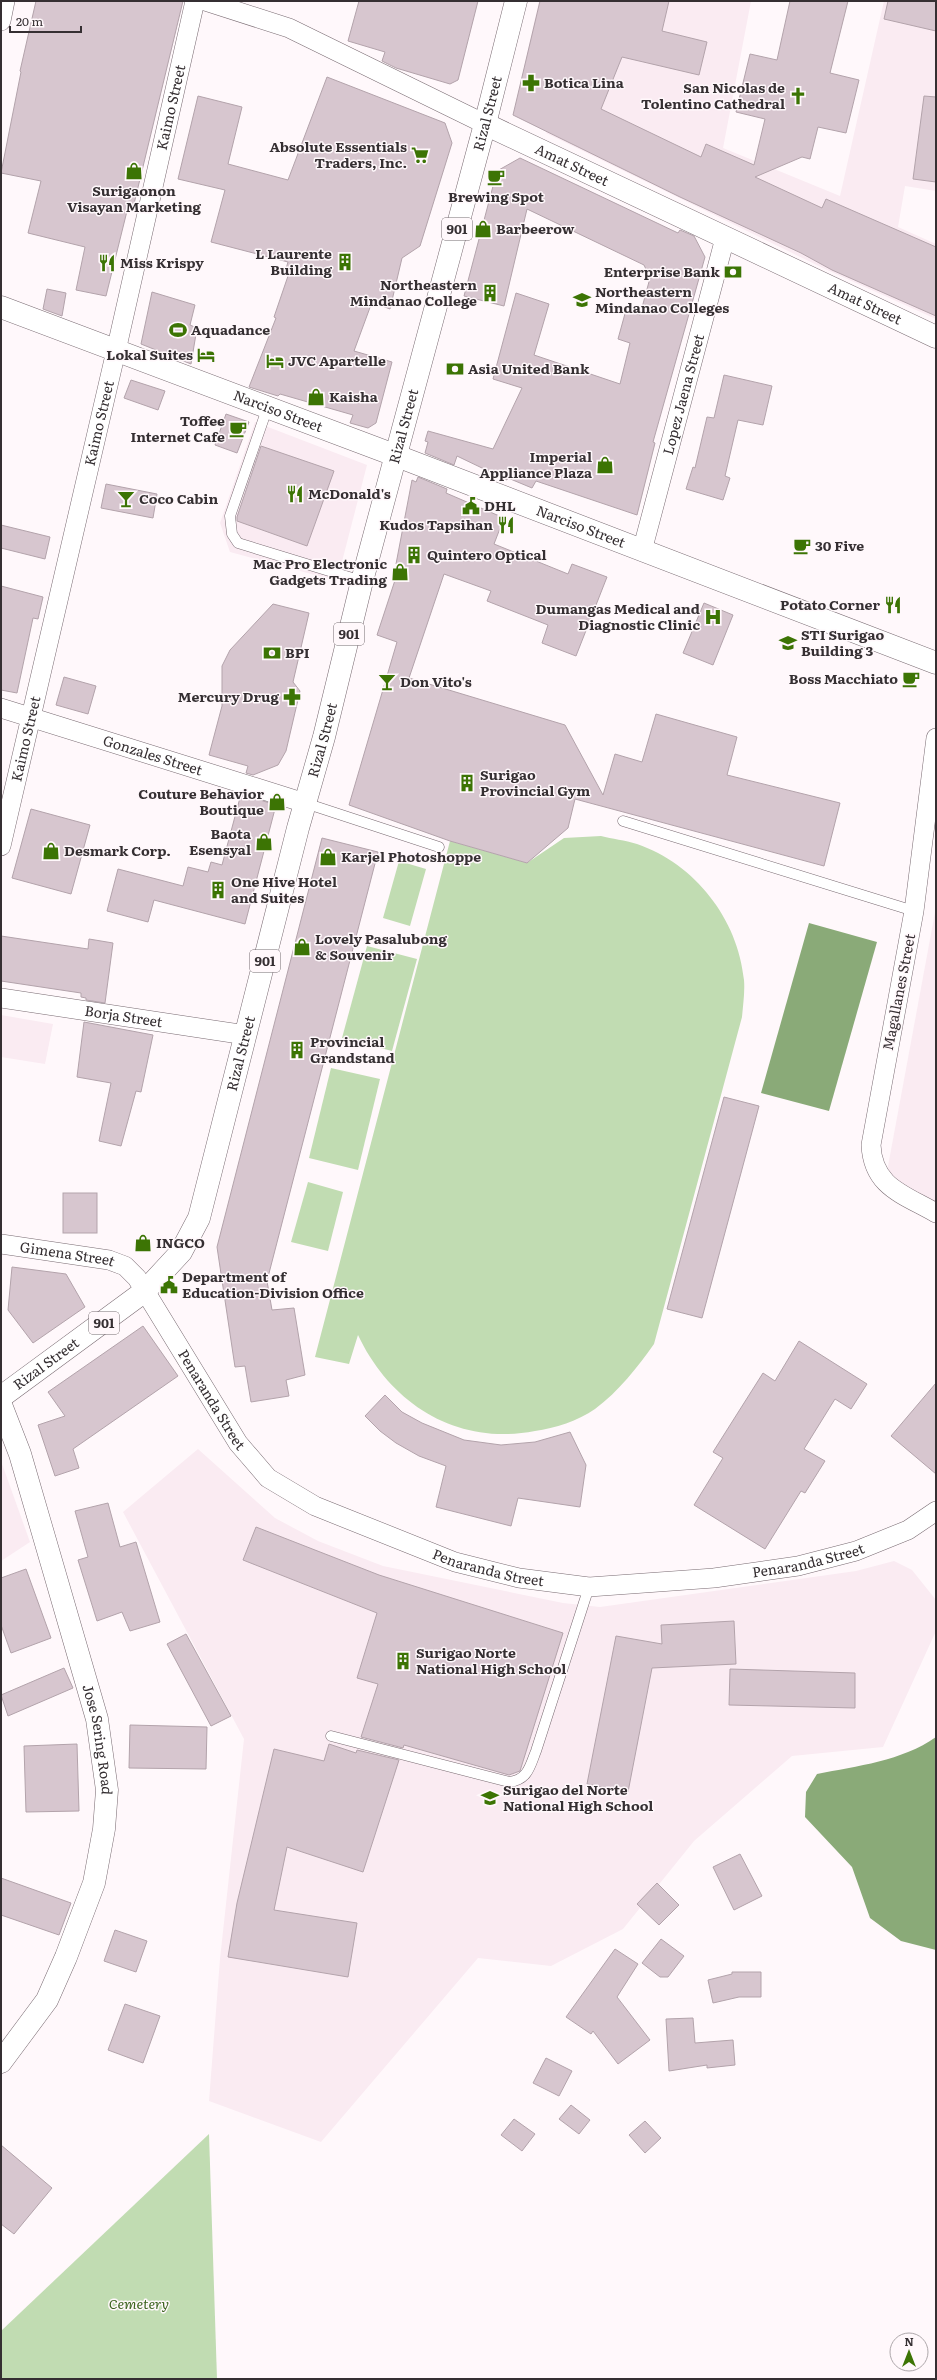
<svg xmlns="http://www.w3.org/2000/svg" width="937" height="2380" viewBox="0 0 937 2380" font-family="Literata,serif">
<rect width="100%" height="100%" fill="#fff8fb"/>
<!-- built -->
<g fill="#faebf2">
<polygon points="539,1 751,1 723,148 840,196 884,1 936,1 936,191 905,186 898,227 936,244 936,319 825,269 546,133 566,77 524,67"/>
<polygon points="255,422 367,465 337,581 230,552 220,523"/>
<polygon points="936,907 936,1206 886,1177"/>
<polygon points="1,1015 53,1024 45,1064 1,1057"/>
<polygon points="198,1449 275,1518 318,1541 383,1566 563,1603 600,1607 856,1571 894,1561 912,1570 936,1600 936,1631 883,1747 792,1756 694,1841 623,1929 551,1966 478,1958 321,2142 209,2101 220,1959 244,1739 123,1512"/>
<polygon points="1,1461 30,1542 1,1561"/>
</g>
<!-- green -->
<g fill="#c1dcb2">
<path d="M 601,836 C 612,839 625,840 637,844 C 695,864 738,919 744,980 C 745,992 743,1005 742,1017 L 654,1344 C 637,1368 619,1391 595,1409 C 578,1421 555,1428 535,1431 C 458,1446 391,1405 358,1335 L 349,1364 L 315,1357 L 450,841 L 527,863 L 564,838 Z"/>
<polygon points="399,861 426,869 410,926 383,918"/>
<polygon points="367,946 417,959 392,1051 342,1038"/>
<polygon points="331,1068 380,1079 358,1170 309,1158"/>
<polygon points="308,1182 343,1192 328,1251 291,1242"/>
<polygon points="209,2134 217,2379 1,2379 1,2331"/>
</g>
<!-- water -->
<g fill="#8aaa78">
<polygon points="809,923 877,942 829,1111 761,1093"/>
<path d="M 936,1737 L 936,1950 L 901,1941 L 870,1918 L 852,1867 L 805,1817 L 806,1792 L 817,1774 C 857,1766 902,1761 936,1737 Z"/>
</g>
<!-- building -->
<g fill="#d7c6cf" stroke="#b3a3ab">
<polygon points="36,1 183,1 133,208 128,207 106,296 76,290 85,247 28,233 41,181 1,173 21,72 20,71"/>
<polygon points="359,1 478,1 458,80 450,84 396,68 382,61 385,52 348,41"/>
<polygon points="540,1 669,1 662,31 707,42 699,75 622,57 601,109 701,157 706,144 754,165 765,119 736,112 750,54 777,60 790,1 848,1 830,73 859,80 846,133 818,127 810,159 802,157 755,177 822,208 826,199 936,247 936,316 832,270 801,253 680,197 513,115"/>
<polygon points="888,1 936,1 936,31 884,19"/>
<polygon points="327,77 445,123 452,143 420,246 402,258 390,309 372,302 354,351 392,362 376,423 368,428 350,423 353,415 280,394 278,396 249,387 276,318 274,317 289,273 285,272 288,262 211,242 225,190 178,179 198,96 242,107 228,164 288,180"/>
<polygon points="924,96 936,97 936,182 913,179"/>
<polygon points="520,158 678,233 680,230 694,236 705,257 653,442 655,443 637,515 536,481 532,488 508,478 507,480 457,456 454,465 425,453 428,442 425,441 428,431 493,449 522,388 493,379 516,293 549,304 534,355 620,384 630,343 618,339 626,310 640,315 650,278 644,265 527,209 504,306 464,296 497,171"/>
<polygon points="47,289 66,293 62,316 43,309"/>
<polygon points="152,292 195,305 190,325 197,328 191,364 141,344"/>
<polygon points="724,375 772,386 763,425 738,420 725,476 730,478 723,500 686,489 693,467 695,468 707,417 714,418"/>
<polygon points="131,380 165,391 158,410 124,398"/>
<polygon points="226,414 249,422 237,453 215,445"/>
<polygon points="261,446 334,471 307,546 237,521 237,517"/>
<polygon points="418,477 447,489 446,493 504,518 494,544 568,574 572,564 607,577 576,656 542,643 548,625 487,601 491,591 444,574 409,678 565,725 603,795 615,754 642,762 656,714 737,737 727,775 840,803 824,866 575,799 568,828 527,863 450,841 349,805 397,642 377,635 400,565 396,564 412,480 416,482"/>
<polygon points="106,484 157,494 153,518 101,508"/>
<polygon points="1,525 50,537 45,559 1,548"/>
<polygon points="1,586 43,597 38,619 33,618 17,693 1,690"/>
<polygon points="704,603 733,615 713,665 683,653"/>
<polygon points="273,604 309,613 293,682 300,691 286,751 278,765 253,775 246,773 248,766 209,755 222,706 222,666 230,650"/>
<polygon points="64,677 96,686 88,714 56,705"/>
<polygon points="241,794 276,805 245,924 154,900 148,922 107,911 118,869 183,886 188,867 208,872 211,862 222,865"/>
<polygon points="31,809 90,825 71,894 12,878"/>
<polygon points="322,838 378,852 267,1281 272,1310 294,1308 305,1375 286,1380 289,1396 251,1402 245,1366 235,1367 217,1247"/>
<polygon points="1,936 88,949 89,939 113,943 105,1003 86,1000 86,998 81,997 81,993 1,981"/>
<polygon points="84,1022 153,1035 141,1092 136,1091 121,1146 99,1141 111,1083 77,1077"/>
<polygon points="724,1097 759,1106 702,1318 667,1309"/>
<rect x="63" y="1193" width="34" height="40"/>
<polygon points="12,1267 66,1274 85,1307 33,1343 8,1310"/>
<polygon points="143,1326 178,1376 73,1449 79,1468 55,1476 38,1425 65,1416 48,1392"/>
<polygon points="799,1341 867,1384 851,1409 835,1399 804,1449 825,1461 805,1493 801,1491 765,1549 694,1505 723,1458 713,1452 763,1373 775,1381"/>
<polygon points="936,1383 936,1474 891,1436"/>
<polygon points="385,1395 402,1412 422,1423 464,1440 501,1445 535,1442 570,1432 586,1465 580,1507 518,1498 511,1526 436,1507 446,1466 419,1456 396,1443 380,1431 365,1416"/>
<polygon points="108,1503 120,1547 136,1542 160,1622 130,1631 122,1612 97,1621 78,1560 88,1557 75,1511"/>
<polygon points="256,1527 379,1575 563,1633 520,1771 509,1775 404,1745 403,1748 361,1737 378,1684 357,1678 377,1613 243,1560"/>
<polygon points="26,1569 51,1638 11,1653 1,1625 1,1578"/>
<polygon points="734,1621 736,1664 652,1668 628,1792 587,1784 616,1636 662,1644 661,1625"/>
<polygon points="186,1634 231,1716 211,1726 167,1644"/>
<polygon points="64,1668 73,1688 8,1716 1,1695"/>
<polygon points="730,1669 855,1673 855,1708 729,1705"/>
<polygon points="130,1725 207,1727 206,1769 129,1768"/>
<polygon points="77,1744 79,1811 26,1812 24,1746"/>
<polygon points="329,1744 356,1753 357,1750 399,1760 363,1872 287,1847 274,1910 357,1923 348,1977 228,1957 237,1903 274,1749 324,1761"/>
<polygon points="740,1854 762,1896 734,1910 713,1867"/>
<polygon points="1,1878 71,1903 59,1935 1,1915"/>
<polygon points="657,1883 679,1905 659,1925 637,1904"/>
<polygon points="115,1930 147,1941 136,1972 104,1961"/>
<polygon points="661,1939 684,1956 668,1977 660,1977 642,1963"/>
<polygon points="615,1949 638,1964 617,1997 650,2040 618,2064 593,2031 591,2034 566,2017"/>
<polygon points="732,1972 761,1972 761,1997 739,1997 713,2003 708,1980 732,1974"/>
<polygon points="125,2004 160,2016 143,2063 108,2050"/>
<polygon points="693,2018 695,2043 733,2040 735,2065 707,2068 707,2065 669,2071 666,2019"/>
<polygon points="546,2058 572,2071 559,2096 533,2083"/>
<polygon points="571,2105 590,2120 579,2134 559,2119"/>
<polygon points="514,2119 535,2134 522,2151 501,2135"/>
<polygon points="645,2121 661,2138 645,2153 629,2135"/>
<polygon points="1,2145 52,2188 14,2234 1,2224"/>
</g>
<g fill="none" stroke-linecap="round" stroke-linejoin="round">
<!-- lane casing -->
<g stroke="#796b72" stroke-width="11">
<g id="lane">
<polyline points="267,409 230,516 232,534 238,543 362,581"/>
<polyline points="305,803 439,847"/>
<polyline points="623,821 914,911"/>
<path d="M 331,1736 L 509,1782 C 528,1780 530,1766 536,1751 L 589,1587"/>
</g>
</g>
<!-- street casing -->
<g stroke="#796b72" stroke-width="20">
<g id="street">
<polyline points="205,1 289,28 485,124"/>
<polyline points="1,21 5,1"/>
<path id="s1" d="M 642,551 L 725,238"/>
<path id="s2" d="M 1,708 L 305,803"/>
<path d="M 936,738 L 914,911 L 871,1145 C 873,1187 903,1194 936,1213"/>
<path id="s3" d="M 1,846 L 116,351 L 195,1"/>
<path id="s4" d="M 1,998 L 246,1035"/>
<path id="s5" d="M 1,1244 L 109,1260 L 125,1266 L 137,1278 L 238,1443 L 268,1478 L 315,1506 L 455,1562 L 519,1578 L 589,1587 L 714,1578 L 798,1566 L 856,1551 L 908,1530 L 936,1511"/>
</g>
</g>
<!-- secondary casing -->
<g stroke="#796b72" stroke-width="23">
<g id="secondary">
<path id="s6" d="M 485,124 L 936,337"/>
<path id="s7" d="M 1,307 L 397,456 L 936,663"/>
<path id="s8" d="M 1,1405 L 20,1454 L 97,1719 L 107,1790 L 104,1829 L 94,1883 L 66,1957 L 47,2000 L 1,2062"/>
</g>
</g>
<!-- primary casing -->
<g stroke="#796b72" stroke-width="23">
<g id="primary">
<path id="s9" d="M 1,1397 L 145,1291 L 181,1252 L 199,1218 L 298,828 L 324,737 L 362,581 L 485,124 L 516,1"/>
</g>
</g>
<!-- lane -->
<use href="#lane" stroke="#fff" stroke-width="10"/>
<!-- street -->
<use href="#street" stroke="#fff" stroke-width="19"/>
<!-- secondary -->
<use href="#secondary" stroke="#fff" stroke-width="22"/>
<!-- primary -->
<use href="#primary" stroke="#fff" stroke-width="22"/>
</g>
<!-- icons -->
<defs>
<g id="pharmacy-bare" transform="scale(1.38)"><path d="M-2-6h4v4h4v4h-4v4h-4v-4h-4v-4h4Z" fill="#3c7404" stroke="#fff8fb" stroke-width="2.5" paint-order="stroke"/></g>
<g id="church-bare" transform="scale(1.38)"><path d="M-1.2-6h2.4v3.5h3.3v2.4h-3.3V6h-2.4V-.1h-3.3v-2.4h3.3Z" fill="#3c7404" stroke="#fff8fb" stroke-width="2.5" paint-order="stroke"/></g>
<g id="supermarket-bare" transform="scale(1.38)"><path d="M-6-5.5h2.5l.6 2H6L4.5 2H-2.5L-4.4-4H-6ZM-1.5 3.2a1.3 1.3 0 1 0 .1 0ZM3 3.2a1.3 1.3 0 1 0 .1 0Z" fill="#3c7404" stroke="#fff8fb" stroke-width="2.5" paint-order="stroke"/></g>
<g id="shop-bare" transform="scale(1.38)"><path d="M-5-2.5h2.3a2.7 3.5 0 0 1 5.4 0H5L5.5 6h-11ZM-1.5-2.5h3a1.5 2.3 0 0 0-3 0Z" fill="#3c7404" stroke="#fff8fb" stroke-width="2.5" paint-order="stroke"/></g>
<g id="cafe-bare" transform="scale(1.38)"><path d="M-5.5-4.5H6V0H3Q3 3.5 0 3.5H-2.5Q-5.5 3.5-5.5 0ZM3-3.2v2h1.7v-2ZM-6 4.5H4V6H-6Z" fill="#3c7404" stroke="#fff8fb" stroke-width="2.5" paint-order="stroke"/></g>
<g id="building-bare" transform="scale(1.38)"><path d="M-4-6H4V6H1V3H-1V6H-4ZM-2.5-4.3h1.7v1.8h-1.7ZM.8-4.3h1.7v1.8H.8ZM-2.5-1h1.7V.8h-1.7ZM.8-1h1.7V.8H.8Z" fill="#3c7404" stroke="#fff8fb" stroke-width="2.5" paint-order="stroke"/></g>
<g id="restaurant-bare" transform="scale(1.38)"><path d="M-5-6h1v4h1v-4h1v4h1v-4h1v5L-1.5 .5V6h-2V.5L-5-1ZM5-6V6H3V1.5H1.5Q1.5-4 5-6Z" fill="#3c7404" stroke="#fff8fb" stroke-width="2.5" paint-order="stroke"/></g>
<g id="bank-bare" transform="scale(1.38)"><path d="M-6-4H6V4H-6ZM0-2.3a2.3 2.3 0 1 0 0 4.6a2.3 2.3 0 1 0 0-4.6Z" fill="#3c7404" stroke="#fff8fb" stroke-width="2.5" paint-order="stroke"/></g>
<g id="university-bare" transform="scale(1.38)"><path d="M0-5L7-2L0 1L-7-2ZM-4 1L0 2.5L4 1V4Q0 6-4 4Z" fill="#3c7404" stroke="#fff8fb" stroke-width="2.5" paint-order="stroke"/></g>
<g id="stadium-bare" transform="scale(1.38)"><path d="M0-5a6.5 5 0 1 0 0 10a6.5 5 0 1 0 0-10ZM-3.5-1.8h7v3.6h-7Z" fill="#3c7404" stroke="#fff8fb" stroke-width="2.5" paint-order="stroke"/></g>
<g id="hotel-bare" transform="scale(1.38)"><path d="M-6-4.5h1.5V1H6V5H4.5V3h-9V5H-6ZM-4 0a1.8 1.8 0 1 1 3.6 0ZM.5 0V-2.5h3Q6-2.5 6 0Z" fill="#3c7404" stroke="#fff8fb" stroke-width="2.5" paint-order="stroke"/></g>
<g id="bar-bare" transform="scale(1.38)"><path d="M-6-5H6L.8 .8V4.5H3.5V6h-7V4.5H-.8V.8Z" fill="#3c7404" stroke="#fff8fb" stroke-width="2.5" paint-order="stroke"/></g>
<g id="civic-bare" transform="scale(1.38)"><path d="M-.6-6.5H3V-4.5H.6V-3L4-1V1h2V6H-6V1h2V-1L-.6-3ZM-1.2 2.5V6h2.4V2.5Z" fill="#3c7404" stroke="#fff8fb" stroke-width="2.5" paint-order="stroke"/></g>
<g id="hospital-bare" transform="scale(1.38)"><path d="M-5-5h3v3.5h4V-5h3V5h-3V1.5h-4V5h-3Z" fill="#3c7404" stroke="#fff8fb" stroke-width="2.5" paint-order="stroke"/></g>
<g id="school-bare" transform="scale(1.38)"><path d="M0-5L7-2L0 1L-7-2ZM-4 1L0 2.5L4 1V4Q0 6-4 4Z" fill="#3c7404" stroke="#fff8fb" stroke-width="2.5" paint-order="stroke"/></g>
</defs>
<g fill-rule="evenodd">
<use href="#pharmacy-bare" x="531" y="83"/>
<use href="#church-bare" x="798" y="96"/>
<use href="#supermarket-bare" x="420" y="155"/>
<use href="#shop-bare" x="134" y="171"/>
<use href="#cafe-bare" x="496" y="177"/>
<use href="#shop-bare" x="483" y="229"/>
<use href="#building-bare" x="345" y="262"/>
<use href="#restaurant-bare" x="107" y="263"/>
<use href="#bank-bare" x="733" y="272"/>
<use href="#building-bare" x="490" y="293"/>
<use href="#university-bare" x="582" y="300"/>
<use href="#stadium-bare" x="178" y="330"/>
<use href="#hotel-bare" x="206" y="355"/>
<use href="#hotel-bare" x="275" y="361"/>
<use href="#bank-bare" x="455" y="369"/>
<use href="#shop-bare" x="316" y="397"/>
<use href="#cafe-bare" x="238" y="429"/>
<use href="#shop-bare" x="605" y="465"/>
<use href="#restaurant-bare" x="295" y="494"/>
<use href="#bar-bare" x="126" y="499"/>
<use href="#civic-bare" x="471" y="506"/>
<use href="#restaurant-bare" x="506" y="525"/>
<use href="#cafe-bare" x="802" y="546"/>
<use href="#building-bare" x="414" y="555"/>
<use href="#shop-bare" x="400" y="572"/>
<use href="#restaurant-bare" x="893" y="605"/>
<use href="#hospital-bare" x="713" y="617"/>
<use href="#university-bare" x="788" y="643"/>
<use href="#bank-bare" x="272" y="653"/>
<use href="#cafe-bare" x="911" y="679"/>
<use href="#bar-bare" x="387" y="682"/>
<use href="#pharmacy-bare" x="292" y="697"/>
<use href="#building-bare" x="467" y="783"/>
<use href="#shop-bare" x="277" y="802"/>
<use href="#shop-bare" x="264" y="842"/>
<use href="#shop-bare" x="51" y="851"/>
<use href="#shop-bare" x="328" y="857"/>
<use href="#building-bare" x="218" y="890"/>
<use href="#shop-bare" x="302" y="947"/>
<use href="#building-bare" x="297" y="1050"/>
<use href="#shop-bare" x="143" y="1243"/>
<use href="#civic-bare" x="169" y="1285"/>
<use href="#building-bare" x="403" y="1661"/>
<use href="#school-bare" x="490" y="1798"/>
</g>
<g text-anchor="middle" stroke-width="3" stroke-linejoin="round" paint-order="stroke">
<!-- shield labels -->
<g fill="#fff8fb" stroke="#726b6e" stroke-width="1">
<rect x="442" y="218" width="30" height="22" rx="3"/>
<rect x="334" y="623" width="30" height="22" rx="3"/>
<rect x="250" y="950" width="30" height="22" rx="3"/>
<rect x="89" y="1312" width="30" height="22" rx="3"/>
</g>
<g font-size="13" font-weight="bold" fill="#352f32">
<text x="457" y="234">901</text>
<text x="349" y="639">901</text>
<text x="265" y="966">901</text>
<text x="104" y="1328">901</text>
</g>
<!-- poi labels -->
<g font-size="14" font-weight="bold" fill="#352f32" stroke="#fff8fb" text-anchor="start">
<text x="544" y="88">Botica Lina</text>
<text x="785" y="93" text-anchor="end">San Nicolas de<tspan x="785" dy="16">Tolentino Cathedral</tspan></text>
<text x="407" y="152" text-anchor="end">Absolute Essentials<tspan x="407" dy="16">Traders, Inc.</tspan></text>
<text x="134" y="196" text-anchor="middle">Surigaonon<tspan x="134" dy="16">Visayan Marketing</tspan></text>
<text x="496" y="202" text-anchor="middle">Brewing Spot</text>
<text x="496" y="234">Barbeerow</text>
<text x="332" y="259" text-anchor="end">L Laurente<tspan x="332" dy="16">Building</tspan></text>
<text x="120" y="268">Miss Krispy</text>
<text x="720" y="277" text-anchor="end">Enterprise Bank</text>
<text x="477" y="290" text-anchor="end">Northeastern<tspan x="477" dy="16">Mindanao College</tspan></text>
<text x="595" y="297">Northeastern<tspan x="595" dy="16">Mindanao Colleges</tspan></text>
<text x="191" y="335">Aquadance</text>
<text x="193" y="360" text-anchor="end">Lokal Suites</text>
<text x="288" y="366">JVC Apartelle</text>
<text x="468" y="374">Asia United Bank</text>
<text x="329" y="402">Kaisha</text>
<text x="225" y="426" text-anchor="end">Toffee<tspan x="225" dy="16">Internet Cafe</tspan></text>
<text x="592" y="462" text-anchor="end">Imperial<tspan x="592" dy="16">Appliance Plaza</tspan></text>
<text x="308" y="499">McDonald's</text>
<text x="139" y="504">Coco Cabin</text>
<text x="484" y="511">DHL</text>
<text x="493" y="530" text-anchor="end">Kudos Tapsihan</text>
<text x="815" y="551">30 Five</text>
<text x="427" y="560">Quintero Optical</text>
<text x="387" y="569" text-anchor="end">Mac Pro Electronic<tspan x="387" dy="16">Gadgets Trading</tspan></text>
<text x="880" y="610" text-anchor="end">Potato Corner</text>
<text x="700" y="614" text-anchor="end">Dumangas Medical and<tspan x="700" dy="16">Diagnostic Clinic</tspan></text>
<text x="801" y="640">STI Surigao<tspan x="801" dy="16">Building 3</tspan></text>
<text x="285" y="658">BPI</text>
<text x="898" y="684" text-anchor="end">Boss Macchiato</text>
<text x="400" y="687">Don Vito's</text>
<text x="279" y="702" text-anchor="end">Mercury Drug</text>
<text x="480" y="780">Surigao<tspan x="480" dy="16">Provincial Gym</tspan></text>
<text x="264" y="799" text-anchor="end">Couture Behavior<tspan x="264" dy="16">Boutique</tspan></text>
<text x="251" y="839" text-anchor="end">Baota<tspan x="251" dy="16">Esensyal</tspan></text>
<text x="64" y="856">Desmark Corp.</text>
<text x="341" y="862">Karjel Photoshoppe</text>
<text x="231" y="887">One Hive Hotel<tspan x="231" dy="16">and Suites</tspan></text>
<text x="315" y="944">Lovely Pasalubong<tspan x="315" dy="16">&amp; Souvenir</tspan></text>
<text x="310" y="1047">Provincial<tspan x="310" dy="16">Grandstand</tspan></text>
<text x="156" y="1248">INGCO</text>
<text x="182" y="1282">Department of<tspan x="182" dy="16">Education-Division Office</tspan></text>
<text x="416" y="1658">Surigao Norte<tspan x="416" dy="16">National High School</tspan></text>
<text x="503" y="1795">Surigao del Norte<tspan x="503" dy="16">National High School</tspan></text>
</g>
<!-- street labels -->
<g font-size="14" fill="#352f32" stroke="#fff8fb">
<text dy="5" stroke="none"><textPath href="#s3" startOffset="758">Kaimo Street</textPath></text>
<text dy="5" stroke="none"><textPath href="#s9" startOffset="1412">Rizal Street</textPath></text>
<text dy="5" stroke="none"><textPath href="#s6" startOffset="96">Amat Street</textPath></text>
<text dy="5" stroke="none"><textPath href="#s6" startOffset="420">Amat Street</textPath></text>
<text dy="5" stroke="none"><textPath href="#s1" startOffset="162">Lopez Jaena Street</textPath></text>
<text dy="5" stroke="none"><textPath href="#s7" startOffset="296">Narciso Street</textPath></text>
<text dy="5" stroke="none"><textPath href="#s3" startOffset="434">Kaimo Street</textPath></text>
<text dy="5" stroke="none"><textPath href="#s9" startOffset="1088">Rizal Street</textPath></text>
<text dy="5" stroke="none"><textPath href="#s7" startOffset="620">Narciso Street</textPath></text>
<text dy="5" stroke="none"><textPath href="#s3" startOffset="110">Kaimo Street</textPath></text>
<text dy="5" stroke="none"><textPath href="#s9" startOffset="764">Rizal Street</textPath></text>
<text dy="5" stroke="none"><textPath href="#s2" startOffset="159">Gonzales Street</textPath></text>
<text transform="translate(899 992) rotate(-79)" y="5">Magallanes Street</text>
<text dy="5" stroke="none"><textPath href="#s4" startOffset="124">Borja Street</textPath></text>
<text dy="5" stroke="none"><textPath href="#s9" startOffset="440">Rizal Street</textPath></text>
<text dy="5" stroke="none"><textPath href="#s5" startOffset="67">Gimena Street</textPath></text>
<text dy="5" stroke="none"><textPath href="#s9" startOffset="56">Rizal Street</textPath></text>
<text dy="5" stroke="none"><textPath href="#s5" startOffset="286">Penaranda Street</textPath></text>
<text dy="5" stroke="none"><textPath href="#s5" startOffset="946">Penaranda Street</textPath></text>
<text dy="5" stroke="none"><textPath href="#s5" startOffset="622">Penaranda Street</textPath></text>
<text dy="5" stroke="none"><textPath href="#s8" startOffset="349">Jose Sering Road</textPath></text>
</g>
<!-- park labels -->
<g font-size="14" font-style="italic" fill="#3a631d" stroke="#fff8fb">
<text x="139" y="2309">Cemetery</text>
</g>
</g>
<!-- border -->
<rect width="937" height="2380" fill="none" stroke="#352f32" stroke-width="4"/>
<!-- north arrow -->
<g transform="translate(909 2352)"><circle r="19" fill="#fff8fb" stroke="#aea8ab"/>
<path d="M0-3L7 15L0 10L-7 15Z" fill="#3c7404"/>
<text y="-6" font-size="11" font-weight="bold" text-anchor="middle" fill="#352f32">N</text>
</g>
<!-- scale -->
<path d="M10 26v6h71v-6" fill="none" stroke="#352f32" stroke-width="2"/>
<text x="16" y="26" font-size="12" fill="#352f32" stroke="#fff8fb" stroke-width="3" paint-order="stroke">20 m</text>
</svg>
